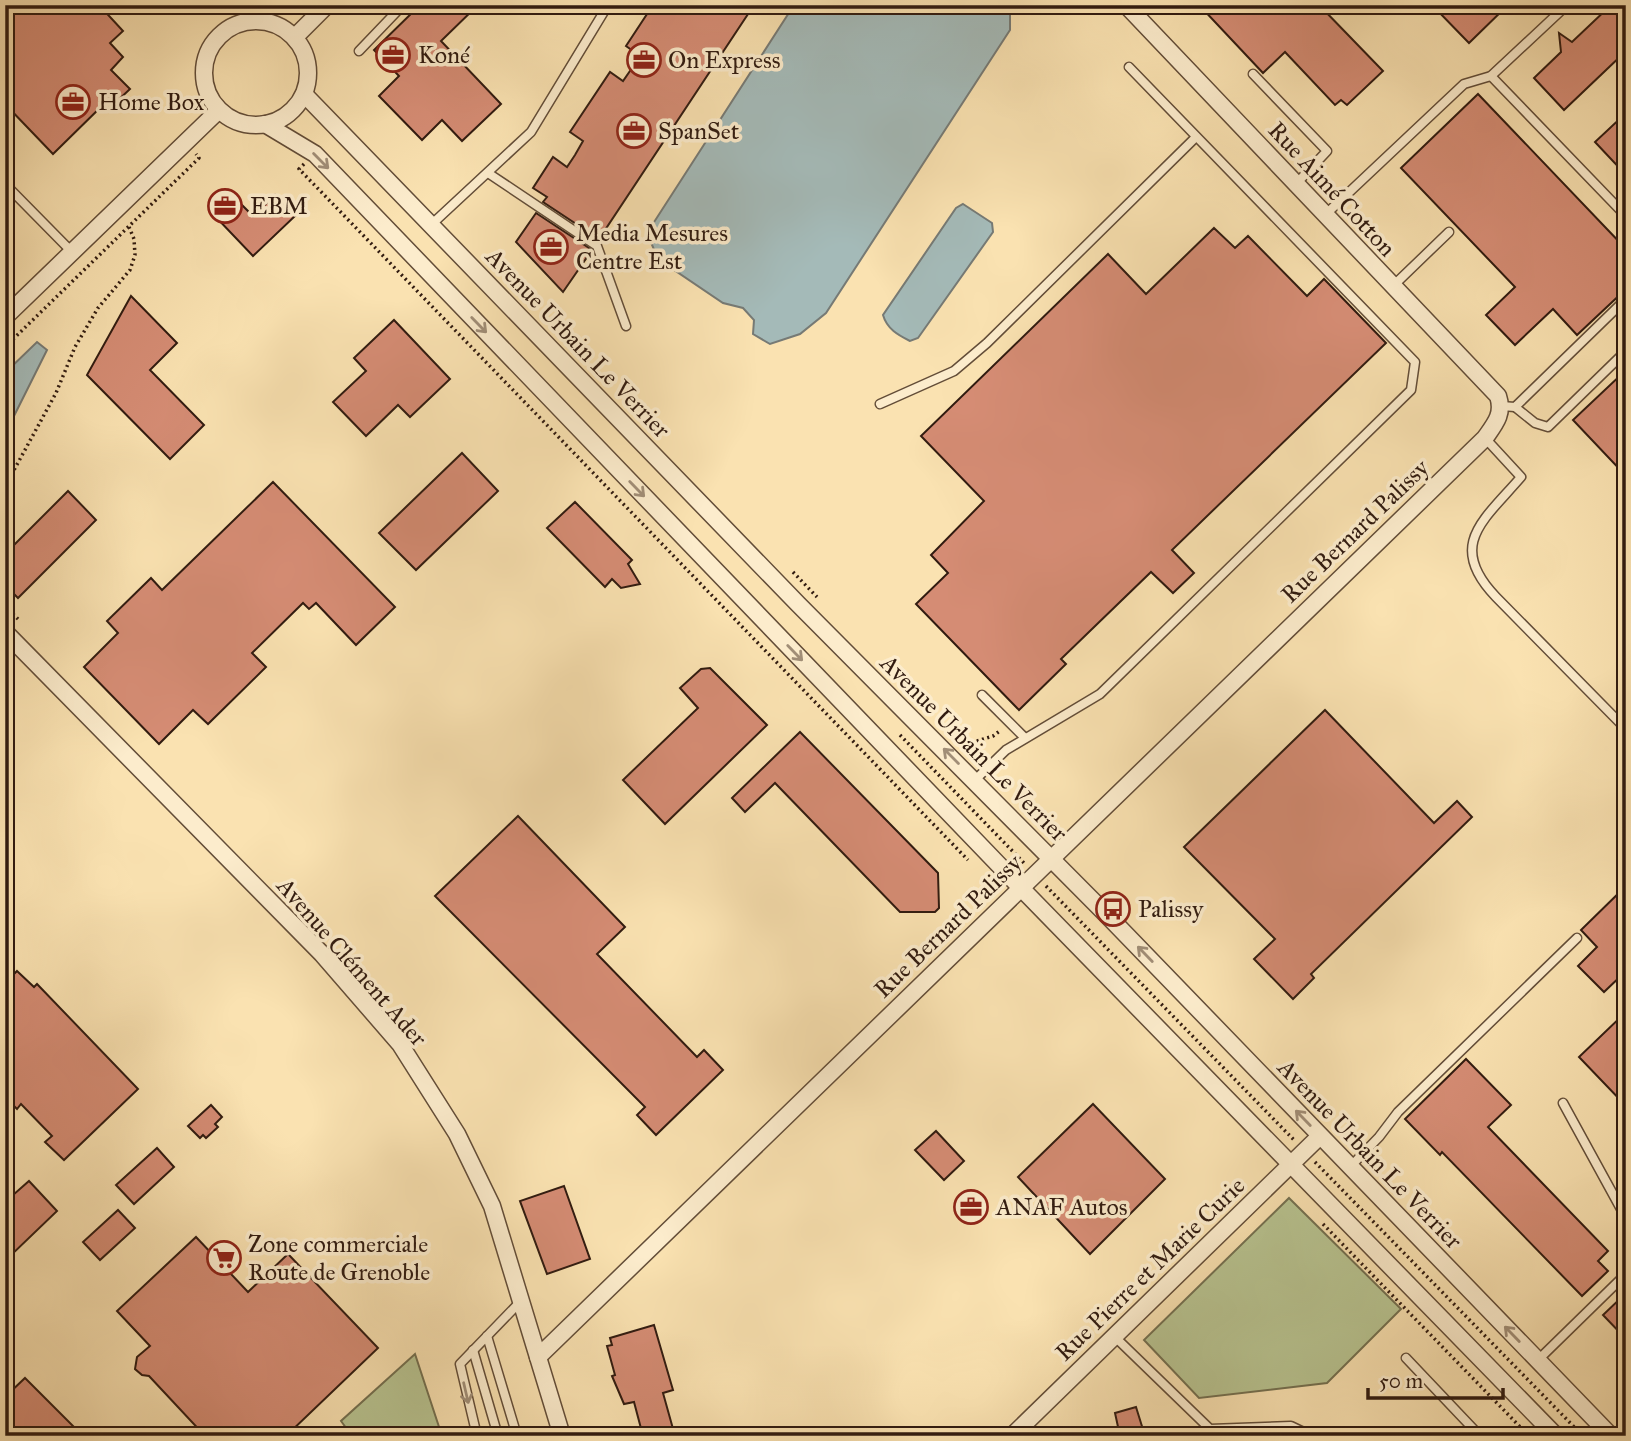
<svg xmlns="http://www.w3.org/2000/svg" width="1631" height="1441" viewBox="0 0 1631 1441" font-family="'IM FELL Great Primer',serif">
<rect width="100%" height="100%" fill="#fae2b1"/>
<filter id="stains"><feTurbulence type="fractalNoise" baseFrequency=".00286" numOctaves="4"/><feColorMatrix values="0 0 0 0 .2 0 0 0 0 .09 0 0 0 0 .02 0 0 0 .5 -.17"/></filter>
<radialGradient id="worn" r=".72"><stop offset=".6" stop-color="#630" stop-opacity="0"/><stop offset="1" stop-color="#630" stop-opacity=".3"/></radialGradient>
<!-- green -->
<g fill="#b8c491" stroke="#747050" stroke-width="2">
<polygon points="1289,1198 1401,1309 1327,1383 1199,1398 1144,1340"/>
<polygon points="415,1354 442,1436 352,1436 341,1421"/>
</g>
<!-- water -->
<g fill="#a4bab8" stroke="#767a75" stroke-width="2">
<polygon points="794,5 1010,5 1010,30 826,313 800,334 770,344 753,334 754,320 743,308 723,303 658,259 647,233"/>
<path d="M 963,204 L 992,223 L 993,232 L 918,338 L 910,341 C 898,335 887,329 883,315 L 956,208 Z"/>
<polygon points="37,342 47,350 5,434 5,373"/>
</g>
<!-- building -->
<g fill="#d58c74" stroke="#311b10" stroke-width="2">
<polygon points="5,5 99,5 123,31 110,43 123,57 111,70 130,89 114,104 109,99 53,154 5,104"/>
<polygon points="420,5 478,5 441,41 501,104 462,141 442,120 422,140 379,96 399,76 374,50"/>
<polygon points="653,5 754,5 599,239 543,202 547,197 533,188 553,157 567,167 575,155 583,141 570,132 610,72 623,81 632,68 640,56 626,46"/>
<polygon points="1199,5 1308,5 1315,13 1321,7 1383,71 1347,105 1341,100 1335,105 1285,52 1263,73"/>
<polygon points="1432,5 1508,5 1469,43"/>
<polygon points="1610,6 1626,27 1626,51 1564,110 1534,78 1561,52 1559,33 1572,42"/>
<polygon points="1478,94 1626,249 1626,289 1577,335 1553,309 1515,345 1486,315 1515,287 1401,168"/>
<polygon points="1626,113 1626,175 1595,142"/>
<polygon points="231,194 253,216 275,195 295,216 253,256 212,213"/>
<polygon points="536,213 592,250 563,292 516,242"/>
<polygon points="1214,228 1235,248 1248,236 1307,296 1324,279 1386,343 1172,550 1194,573 1173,593 1151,572 1061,659 1066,664 1019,710 916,604 948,573 931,555 984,501 921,436 1108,254 1146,294"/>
<polygon points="131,296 177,343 150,370 204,425 170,459 87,375"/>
<polygon points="394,320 450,379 410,417 398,405 366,436 333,402 366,371 354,358"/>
<polygon points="1626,370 1626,476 1573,420"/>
<polygon points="462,453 498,491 416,570 379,533"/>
<polygon points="273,482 395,607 356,645 316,603 309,609 303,603 252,653 266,667 208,724 193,710 159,744 84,667 118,633 107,621 151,578 162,590"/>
<polygon points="68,491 96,520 18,598 5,585 5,554"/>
<polygon points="575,502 632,560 628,564 640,584 621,588 612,579 605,587 547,528"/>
<polygon points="710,668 767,725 665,824 623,780 698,708 680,688 701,669"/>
<polygon points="1325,710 1434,823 1457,801 1472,817 1311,974 1314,978 1293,999 1254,959 1275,939 1184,847"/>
<polygon points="800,732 938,873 939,908 935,912 900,912 775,783 745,812 732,798"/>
<polygon points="518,816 625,927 597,954 697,1057 704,1050 723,1070 656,1135 637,1115 645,1107 435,896"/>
<polygon points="1626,886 1626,971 1604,992 1578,966 1597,947 1581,930"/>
<polygon points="17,971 34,987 37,984 138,1089 64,1160 45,1142 52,1136 21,1104 17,1109 5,1097 5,983"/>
<polygon points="1626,1012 1626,1106 1579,1057"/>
<polygon points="1466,1059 1511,1105 1488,1127 1608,1251 1598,1261 1608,1271 1582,1296 1442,1152 1440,1155 1405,1119"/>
<polygon points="1093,1104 1165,1179 1090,1254 1018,1177"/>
<polygon points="211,1105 222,1117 215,1124 218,1127 206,1138 203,1135 200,1138 188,1126"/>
<polygon points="936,1131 964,1161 944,1180 915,1150"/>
<polygon points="157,1148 174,1167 134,1204 116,1185"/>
<polygon points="29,1181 57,1211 5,1261 5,1189 12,1196"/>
<polygon points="564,1186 590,1259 547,1274 520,1201"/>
<polygon points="118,1210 135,1228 100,1260 83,1242"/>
<polygon points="196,1237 248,1292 288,1254 378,1348 286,1436 205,1436 149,1376 142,1375 135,1369 137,1357 150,1346 117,1311"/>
<polygon points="1626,1293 1626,1339 1603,1315"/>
<polygon points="654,1325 673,1390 663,1393 675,1436 643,1436 634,1402 624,1404 612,1376 615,1375 607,1346 612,1345 610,1338"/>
<polygon points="25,1378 83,1436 5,1436 5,1397"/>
<polygon points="1136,1407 1145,1436 1120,1436 1115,1413"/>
</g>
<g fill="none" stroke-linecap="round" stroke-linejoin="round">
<!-- lane casing -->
<g stroke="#634d38" stroke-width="11">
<g id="lane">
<polyline points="359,51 403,5"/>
<polyline points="1253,74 1327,151 1296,184"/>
<polyline points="1491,76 1626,216"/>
<polyline points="488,173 597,246 626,326"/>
<polyline points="5,184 72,252"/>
<polyline points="1326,214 1464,84 1491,76 1567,5"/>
<polyline points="432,224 531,132 608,5"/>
<polyline points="1393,286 1449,232"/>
<polyline points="880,404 954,371 987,343 1196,137"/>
<polyline points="1501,406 1515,407 1626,299"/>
<polyline points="1515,407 1535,423 1548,427 1626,351"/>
<path d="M 1485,438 L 1521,477 C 1484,520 1446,545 1496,597 L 1623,726 L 1626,723"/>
<polyline points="982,695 1025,738"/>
<polyline points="975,780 1006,750 1100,694 1411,390 1415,362 1129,67"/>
<polyline points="1563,1103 1626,1218"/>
<polyline points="1350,1167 1379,1137 1398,1112 1577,938"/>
<polyline points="487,1336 517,1436"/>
<polyline points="1114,1336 1210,1429 1291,1426 1312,1436"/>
<polyline points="473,1350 498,1436"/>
<polyline points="1406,1358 1480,1436"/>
<polyline points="1538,1360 1626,1274"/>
<polyline points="477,1436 460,1364 521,1301"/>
</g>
</g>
<!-- street casing -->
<g stroke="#634d38" stroke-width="19">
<g id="street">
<circle cx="256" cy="73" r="52"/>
<polyline points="295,37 327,5"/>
<polyline points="304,94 798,604 1107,915 1611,1436"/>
<polyline points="265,124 315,154 1021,888 1556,1436"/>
<polyline points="5,317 219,110"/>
<polyline points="5,632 322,954 400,1044 457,1134 492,1206 562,1436"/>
<path d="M 538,1357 L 1485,438 C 1495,424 1504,414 1498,396 L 1126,5"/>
<polyline points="1012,1436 1320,1136"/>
</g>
</g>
<!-- path -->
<g stroke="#311b10" stroke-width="3.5" stroke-dasharray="2 3.5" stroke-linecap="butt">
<polyline points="304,164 299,169 968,860"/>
<polyline points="5,347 199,158 196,154"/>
<polyline points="5,507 14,470 56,393 75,347 98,308 130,270 135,255 134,239 129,227"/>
<polyline points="793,572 817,597"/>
<polyline points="5,606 19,620"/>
<polyline points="900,735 1024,863"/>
<polyline points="961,746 993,736 1001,730"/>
<polyline points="1046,886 1295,1141"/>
<polyline points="1315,1162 1583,1436"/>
<polyline points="1323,1224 1529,1436"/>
</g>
<!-- lane -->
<use href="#lane" stroke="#fceccc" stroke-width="8"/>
<!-- street -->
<use href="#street" stroke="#fceccc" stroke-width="16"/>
</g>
<!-- one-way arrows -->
<defs><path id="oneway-shaft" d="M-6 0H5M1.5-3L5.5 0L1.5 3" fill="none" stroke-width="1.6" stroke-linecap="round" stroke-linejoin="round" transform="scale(1.75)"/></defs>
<g stroke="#a18e77">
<use href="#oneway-shaft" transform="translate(321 161) rotate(45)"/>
<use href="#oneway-shaft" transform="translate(479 325) rotate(46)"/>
<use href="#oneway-shaft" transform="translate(637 489) rotate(46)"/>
<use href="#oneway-shaft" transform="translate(795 653) rotate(46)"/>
<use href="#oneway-shaft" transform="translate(951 756) rotate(-135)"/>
<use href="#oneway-shaft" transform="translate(1145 954) rotate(-134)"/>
<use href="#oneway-shaft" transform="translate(1303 1118) rotate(-134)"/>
<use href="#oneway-shaft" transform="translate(1512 1334) rotate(-134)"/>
<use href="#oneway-shaft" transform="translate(466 1393) rotate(77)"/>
</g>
<!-- icons -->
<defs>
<g id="office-ring" transform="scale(1.75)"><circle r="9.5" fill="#fceccc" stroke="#8f2418" stroke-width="1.5"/><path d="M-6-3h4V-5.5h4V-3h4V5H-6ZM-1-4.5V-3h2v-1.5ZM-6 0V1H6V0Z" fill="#8f2418"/></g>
<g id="bus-ring" transform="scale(1.75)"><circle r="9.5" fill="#fceccc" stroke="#8f2418" stroke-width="1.5"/><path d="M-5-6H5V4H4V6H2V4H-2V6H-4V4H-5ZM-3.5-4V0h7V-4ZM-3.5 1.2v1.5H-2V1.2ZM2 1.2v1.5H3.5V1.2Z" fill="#8f2418"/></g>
<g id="supermarket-ring" transform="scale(1.75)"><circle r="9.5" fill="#fceccc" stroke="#8f2418" stroke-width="1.5"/><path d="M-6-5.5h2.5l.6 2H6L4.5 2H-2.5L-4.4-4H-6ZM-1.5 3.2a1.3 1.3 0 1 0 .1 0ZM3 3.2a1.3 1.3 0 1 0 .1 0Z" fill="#8f2418"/></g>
</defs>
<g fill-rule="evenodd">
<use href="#office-ring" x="393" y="55"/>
<use href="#office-ring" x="644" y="60"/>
<use href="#office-ring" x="73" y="102"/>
<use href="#office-ring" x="634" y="131"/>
<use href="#office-ring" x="225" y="206"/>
<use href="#office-ring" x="551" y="247"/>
<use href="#bus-ring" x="1113" y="909"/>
<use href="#office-ring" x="971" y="1207"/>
<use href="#supermarket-ring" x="224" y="1258"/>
</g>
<g text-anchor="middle" stroke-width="7" stroke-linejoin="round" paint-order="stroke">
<!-- poi labels -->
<g font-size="24" fill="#311b10" stroke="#fceccc" text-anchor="start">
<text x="418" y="63">Koné</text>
<text x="668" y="68">On Express</text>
<text x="98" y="110">Home Box</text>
<text x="658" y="139">SpanSet</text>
<text x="250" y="214">EBM</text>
<text x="576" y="241">Media Mesures<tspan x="576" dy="28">Centre Est</tspan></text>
<text x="1138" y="917">Palissy</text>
<text x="996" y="1215">ANAF Autos</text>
<text x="248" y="1252">Zone commerciale<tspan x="248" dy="28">Route de Grenoble</tspan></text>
</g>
<!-- street labels -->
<g font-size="24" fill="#311b10" stroke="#fceccc">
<text transform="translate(1332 189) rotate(47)" y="8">Rue Aimé Cotton</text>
<text transform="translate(578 343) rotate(46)" y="8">Avenue Urbain Le Verrier</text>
<text transform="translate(1355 531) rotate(-44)" y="8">Rue Bernard Palissy</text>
<text transform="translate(974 748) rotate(45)" y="8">Avenue Urbain Le Verrier</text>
<text transform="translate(948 926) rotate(-44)" y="8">Rue Bernard Palissy</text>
<text transform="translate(352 962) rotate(49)" y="8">Avenue Clément Ader</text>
<text transform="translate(1370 1154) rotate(46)" y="8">Avenue Urbain Le Verrier</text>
<text transform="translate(1150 1269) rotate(-44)" y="8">Rue Pierre et Marie Curie</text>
</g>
</g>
<!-- margin -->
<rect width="1631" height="1441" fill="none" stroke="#fae2b1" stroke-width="28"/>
<rect x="7" y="7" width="1617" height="1427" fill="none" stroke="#311b10" stroke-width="3.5"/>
<rect x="14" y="14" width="1603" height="1413" fill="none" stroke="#311b10" stroke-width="2"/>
<!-- scale -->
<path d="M1368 1388v10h135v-10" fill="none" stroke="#311b10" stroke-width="3.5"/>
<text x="1379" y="1388" font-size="21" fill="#311b10" stroke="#fceccc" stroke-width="5" paint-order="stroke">50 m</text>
<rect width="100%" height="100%" filter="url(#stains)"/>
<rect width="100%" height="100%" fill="url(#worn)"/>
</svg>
